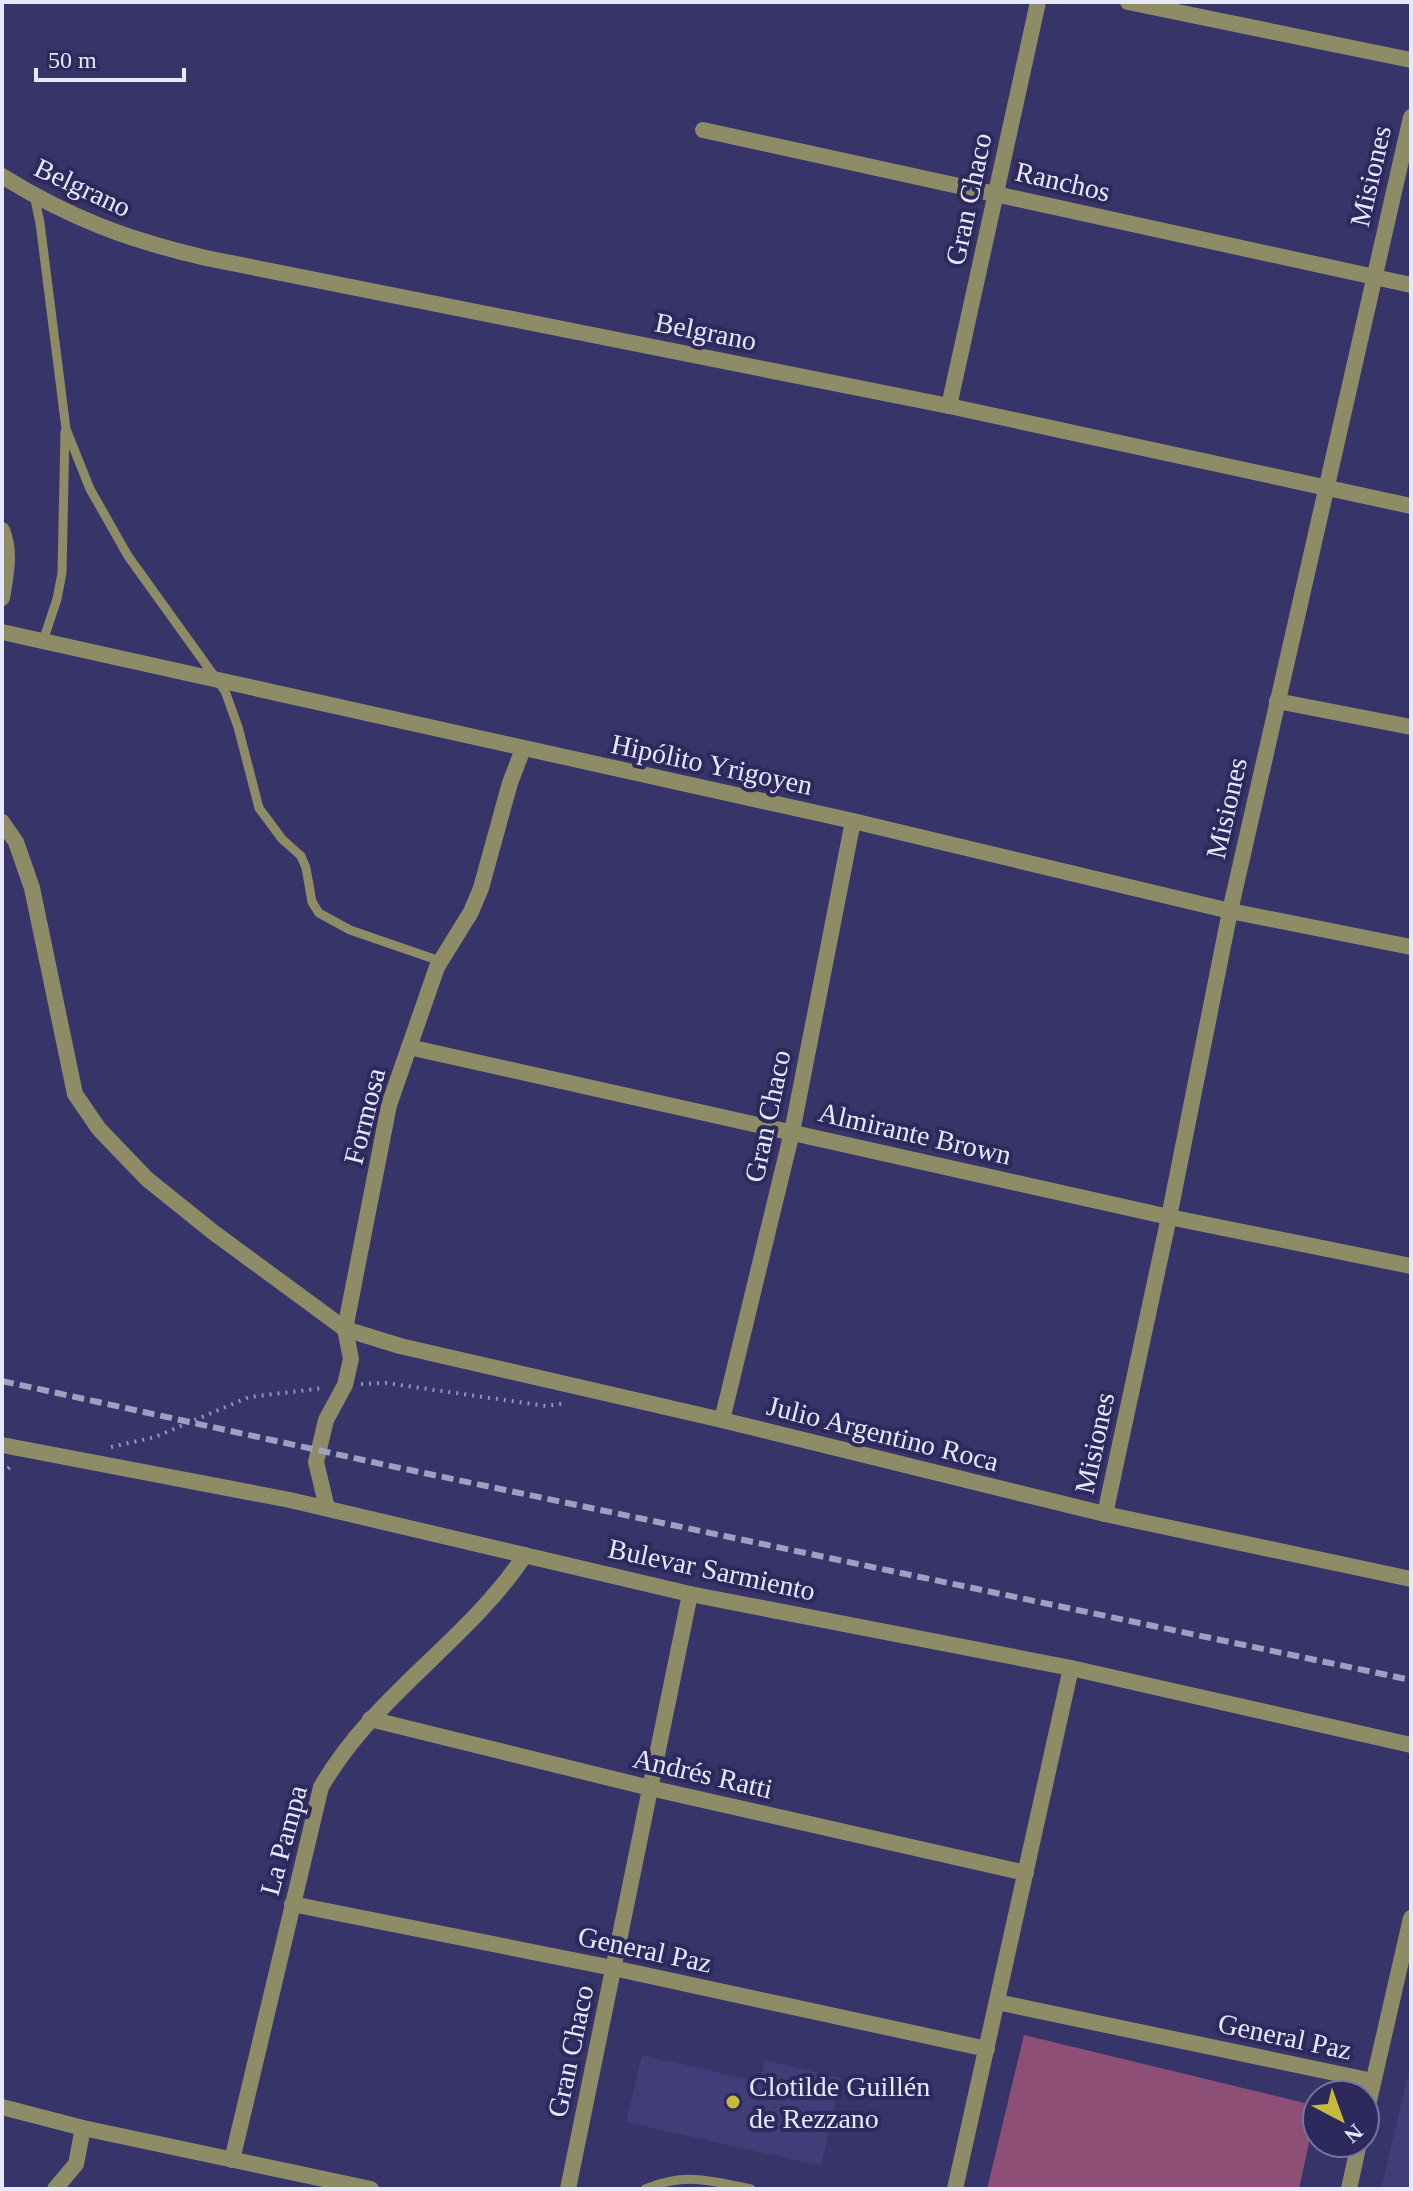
<svg xmlns="http://www.w3.org/2000/svg" width="1413" height="2191" viewBox="0 0 1413 2191" font-family="'Times New Roman',serif">
<rect width="100%" height="100%" fill="#373469"/>
<!-- built -->
<g fill="#413d78">
<polygon points="642,2055 760,2082 765,2060 841,2078 821,2166 626,2122"/>
<polygon points="1411,2063 1411,2189 1381,2189"/>
</g>
<!-- green -->
<polygon fill="#8d4f75" points="1024,2035 1317,2106 1299,2189 987,2189"/>
<g fill="none" stroke-linecap="round" stroke-linejoin="round">
<!-- path -->
<g stroke="#9594b8" stroke-width="4" stroke-dasharray="2 6" stroke-linecap="butt">
<polyline points="361,1384 386,1383 546,1406 566,1403"/>
<polyline points="111,1447 155,1437 249,1397 324,1388"/>
<polyline points="2,1474 12,1465"/>
</g>
<!-- service -->
<g stroke="#8e8b67" stroke-width="9">
<polyline points="34,195 40,223 66,429 90,489 128,556 225,691 238,727 259,808 282,839 301,856 306,868 312,902 319,913 350,930 440,961"/>
<polyline points="43,641 57,599 62,573 65,432"/>
<path d="M 645,2189 C 687,2172 709,2181 751,2189"/>
</g>
<!-- minor -->
<g stroke="#8e8b67" stroke-width="16">
<polyline points="1128,2 1411,60"/>
<polyline points="703,130 1411,285"/>
<path d="M 2,176 C 70,218 128,240 206,258 L 949,406 L 1411,506"/>
<polyline points="949,406 1038,2"/>
<path d="M 2,530 C 11,553 6,574 2,598"/>
<polyline points="2,632 853,821 1230,911 1411,947"/>
<polyline points="1277,701 1411,727"/>
<polyline points="2,822 16,842 32,888 75,1094 99,1129 147,1179 213,1232 345,1329 400,1346 722,1420 1105,1514 1411,1579"/>
<polyline points="409,1047 1169,1217 1411,1266"/>
<polyline points="722,1420 792,1132 853,821"/>
<polyline points="2,1445 290,1500 690,1594 1071,1668 1411,1745"/>
<polyline points="327,1508 316,1462 326,1420 345,1385 351,1359 345,1329 389,1105 437,967 471,912 481,888 510,783 523,749"/>
<polyline points="1105,1514 1169,1217 1230,911 1411,117"/>
<polyline points="370,1719 650,1788 1026,1873"/>
<polyline points="292,1904 613,1968 987,2049"/>
<polyline points="997,2002 1373,2081"/>
<polyline points="1365,2118 1411,1918"/>
<path d="M 232,2160 L 321,1787 C 375,1694 468,1641 525,1555"/>
<polyline points="55,2189 76,2164 83,2128"/>
<polyline points="568,2189 690,1594"/>
<polyline points="955,2189 1071,1668"/>
<polyline points="1349,2189 1359,2143"/>
</g>
<!-- tertiary -->
<polyline stroke="#8e8b67" stroke-width="16" points="2,2107 83,2128 371,2189"/>
<!-- rail -->
<polyline stroke="#9f9fc0" stroke-width="6" stroke-dasharray="12 6" stroke-linecap="butt" points="2,1381 386,1465 1411,1680"/>
</g>
<!-- markers -->
<circle fill="#c7bb3b" stroke="#2d295d" stroke-width="3" cx="733" cy="2102" r="8"/>
<g text-anchor="middle" stroke-width="8" stroke-linejoin="round" paint-order="stroke">
<!-- street labels -->
<g font-size="28" fill="#e7e8fc" stroke="#2d295d">
<text transform="translate(1370 176) rotate(-77)" y="10">Misiones</text>
<text transform="translate(1063 181) rotate(13)" y="10">Ranchos</text>
<text transform="translate(83 187) rotate(25)" y="10">Belgrano</text>
<text transform="translate(968 199) rotate(-78)" y="10">Gran Chaco</text>
<text transform="translate(706 331) rotate(11)" y="10">Belgrano</text>
<text transform="translate(712 764) rotate(12)" y="10">Hipólito Yrigoyen</text>
<text transform="translate(1226 808) rotate(-77)" y="10">Misiones</text>
<text transform="translate(364 1116) rotate(-76)" y="10">Formosa</text>
<text transform="translate(767 1116) rotate(-78)" y="10">Gran Chaco</text>
<text transform="translate(915 1133) rotate(13)" y="10">Almirante Brown</text>
<text transform="translate(883 1433) rotate(14)" y="10">Julio Argentino Roca</text>
<text transform="translate(1094 1443) rotate(-78)" y="10">Misiones</text>
<text transform="translate(712 1569) rotate(12)" y="10">Bulevar Sarmiento</text>
<text transform="translate(703 1773) rotate(13)" y="10">Andrés Ratti</text>
<text transform="translate(283 1840) rotate(-75)" y="10">La Pampa</text>
<text transform="translate(645 1949) rotate(12)" y="10">General Paz</text>
<text transform="translate(1285 2036) rotate(12)" y="10">General Paz</text>
<text transform="translate(570 2051) rotate(-78)" y="10">Gran Chaco</text>
</g>
<!-- poi labels -->
<g font-size="28" fill="#e7e8fc" stroke="#2d295d" text-anchor="start">
<text x="749" y="2096">Clotilde Guillén<tspan x="749" dy="32">de Rezzano</tspan></text>
</g>
</g>
<!-- border -->
<rect width="1413" height="2191" fill="none" stroke="#e7e8fc" stroke-width="8"/>
<!-- north arrow -->
<g transform="translate(1341 2119) rotate(139)"><circle r="38" fill="#2d295d" stroke="#77759d" stroke-width="2"/>
<path d="M0-6L14 30L0 20L-14 30Z" fill="#c7bb3b"/>
<text y="-12" font-size="22" font-weight="bold" text-anchor="middle" fill="#e7e8fc">N</text>
</g>
<!-- scale -->
<path d="M36 68v12h148v-12" fill="none" stroke="#e7e8fc" stroke-width="4"/>
<text x="48" y="68" font-size="24" fill="#e7e8fc" stroke="#2d295d" stroke-width="6" paint-order="stroke">50 m</text>
</svg>
